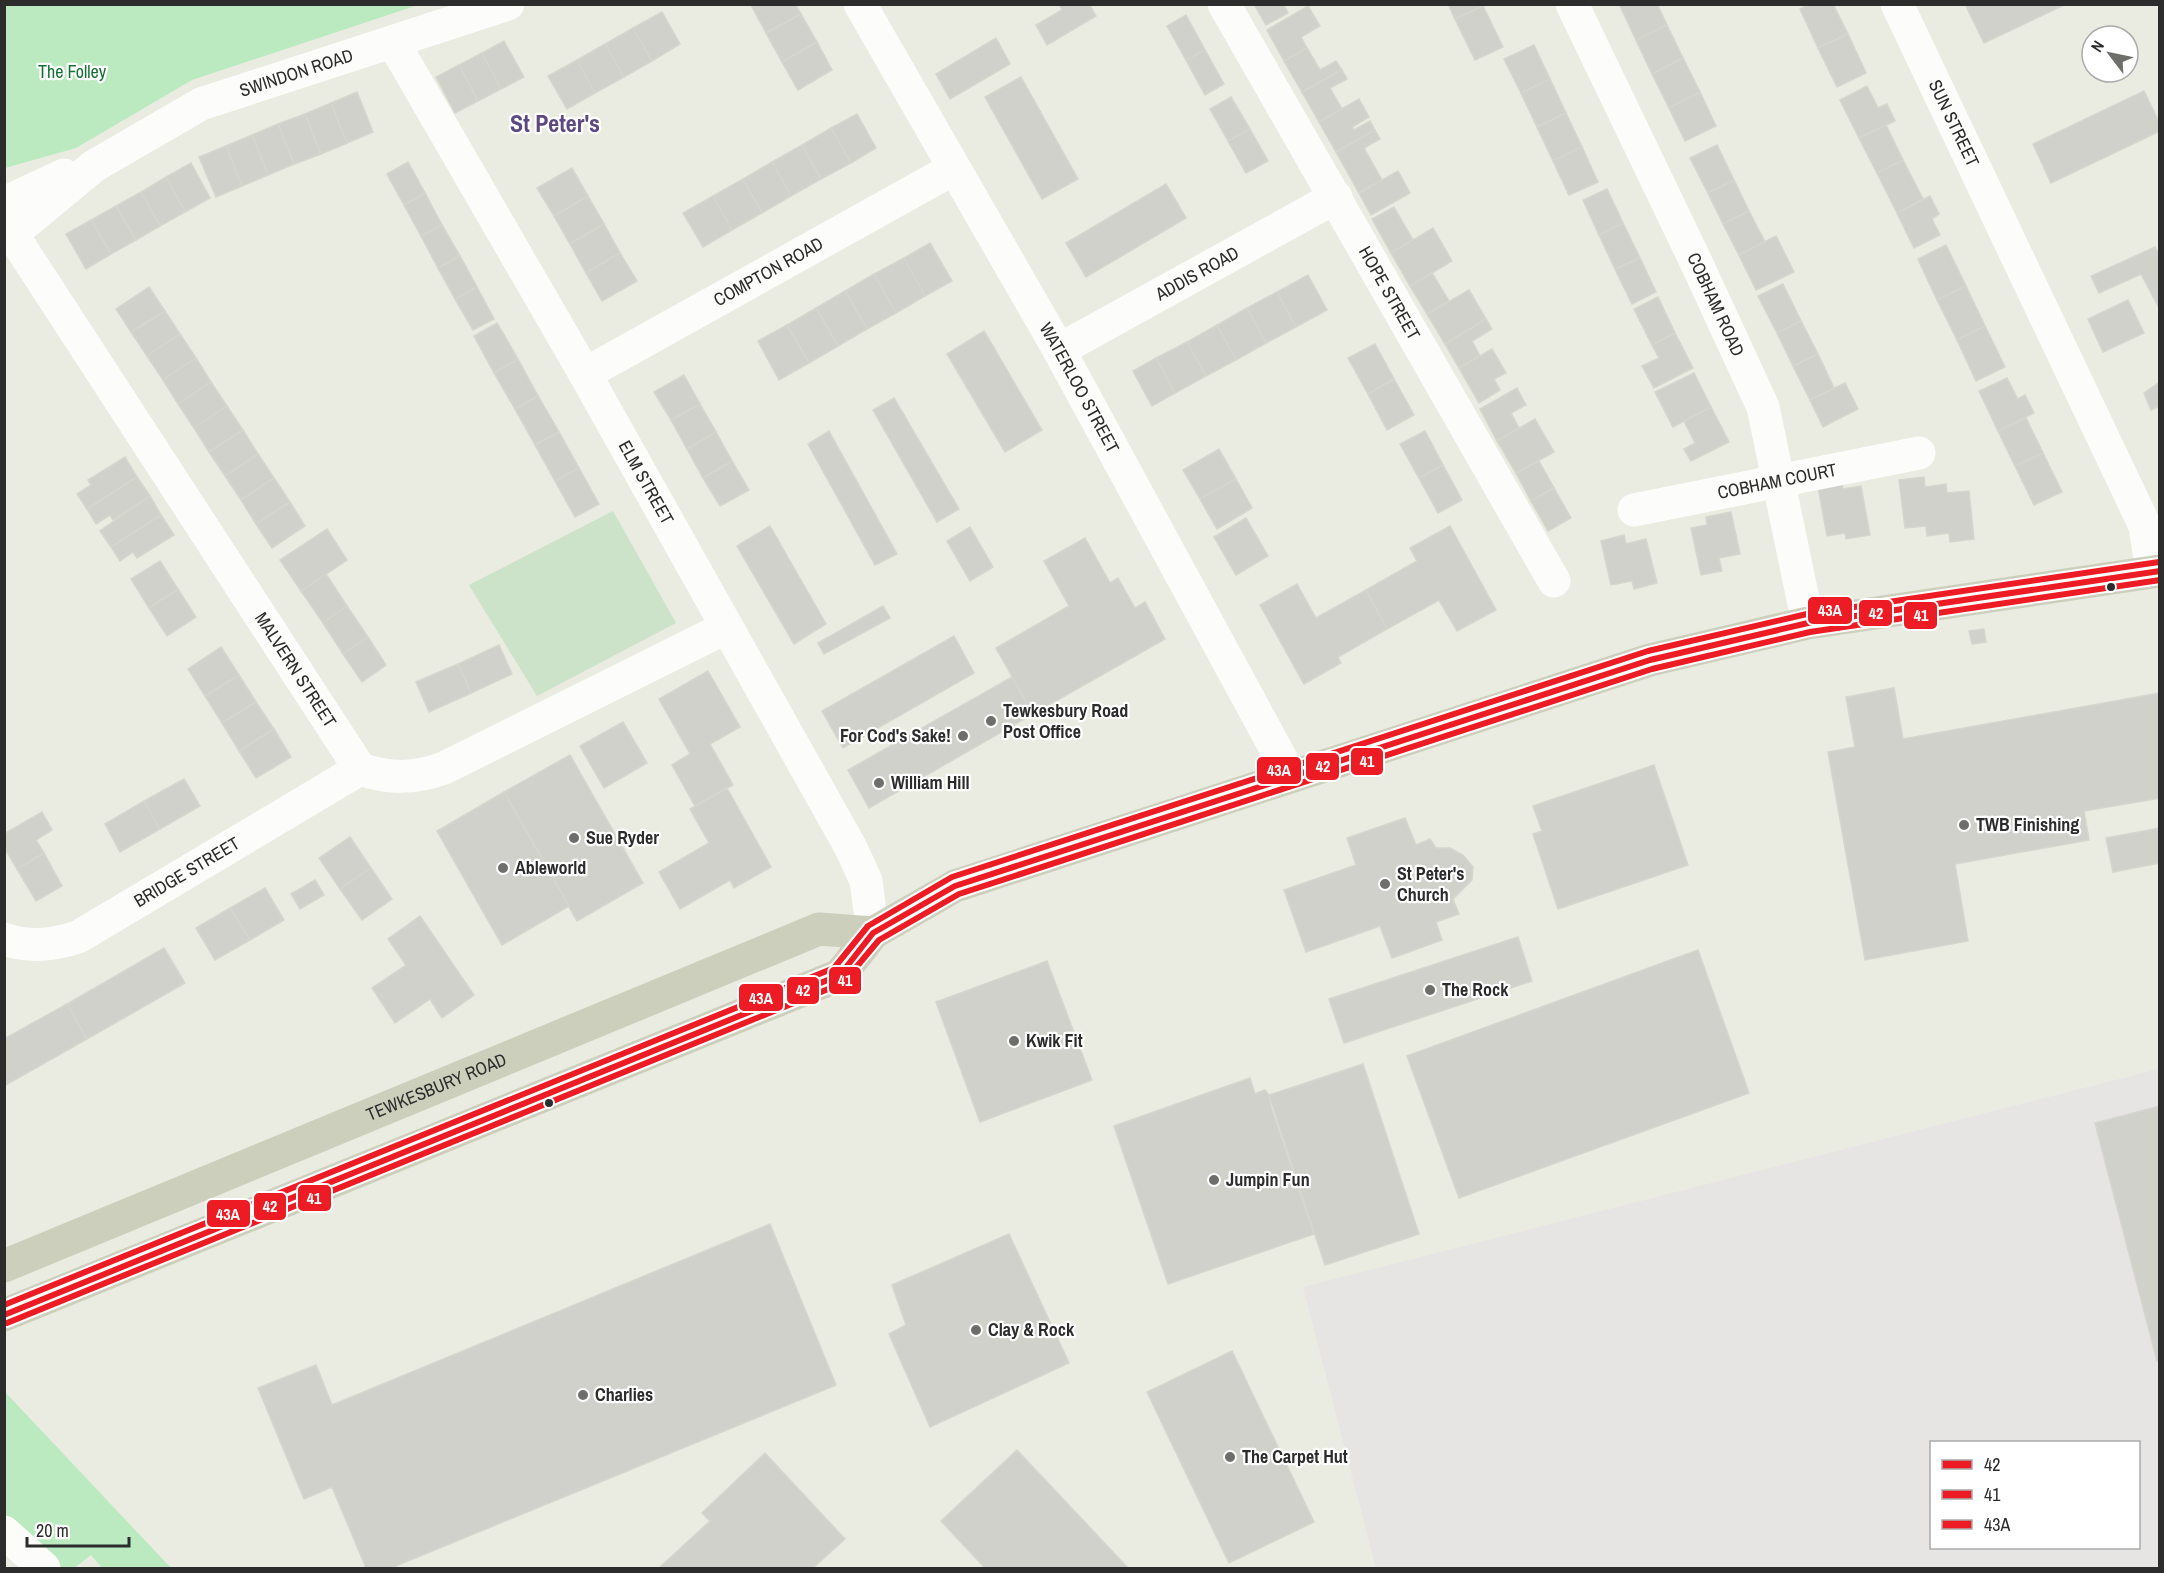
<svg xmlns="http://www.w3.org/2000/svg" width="2164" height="1573" viewBox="0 0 2164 1573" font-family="'Archivo Narrow',sans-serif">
<rect width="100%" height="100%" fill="#eaebe1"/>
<!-- industrial -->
<path fill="#e7e4e4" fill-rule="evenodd" d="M 2159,1069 L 2159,1568 L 1376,1568 L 1303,1287 ZM 1932,1442 L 2138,1442 L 2138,1548 L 1932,1548 Z"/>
<!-- green -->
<g fill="#bbeac1">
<polygon points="5,4 418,4 418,5 192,80 76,148 5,168"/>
<polygon points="4,1391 171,1568 102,1568 91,1555 74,1568 44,1568 5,1532"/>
</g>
<!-- cemetery -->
<polygon fill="#cce2c9" points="613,511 676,623 537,696 469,585"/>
<!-- building -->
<g fill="#d0d1cb" stroke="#d5d6cd" stroke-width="1.5">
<polygon points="795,4 801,14 766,33 751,5"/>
<polygon points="1059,4 1089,4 1096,16 1047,45 1036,25 1062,10"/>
<polygon points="1254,4 1283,4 1288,13 1266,25"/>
<polygon points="1448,4 1482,4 1483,6 1455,19"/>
<polygon points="1623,4 1657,4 1667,25 1636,40 1620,6"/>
<polygon points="1810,4 1833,4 1848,34 1818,48 1800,9"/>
<polygon points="1965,4 2066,4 1984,43"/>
<polygon points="1308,6 1320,26 1301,37 1307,48 1284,61 1267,30"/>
<polygon points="1483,6 1503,47 1475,60 1455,19"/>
<polygon points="662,12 680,44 652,61 633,28"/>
<polygon points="801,14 817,42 782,62 766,33"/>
<polygon points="1186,15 1205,50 1186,60 1167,26"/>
<polygon points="1667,25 1683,58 1652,74 1636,40"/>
<polygon points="633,28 652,61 624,77 605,44"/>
<polygon points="1848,34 1866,73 1837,87 1818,48"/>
<polygon points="996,38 1010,64 950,99 936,74"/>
<polygon points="504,41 524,77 501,89 482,53"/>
<polygon points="817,42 832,70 798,90 782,62"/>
<polygon points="605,44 624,77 595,93 577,60"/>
<polygon points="1534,45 1550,79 1521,93 1504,59"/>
<polygon points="1307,48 1320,70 1336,61 1342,70 1302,92 1284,61"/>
<polygon points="1205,50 1224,84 1205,95 1186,60"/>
<polygon points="482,53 501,89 478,101 459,65"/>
<polygon points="1683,58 1700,92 1669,108 1652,74"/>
<polygon points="577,60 595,93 567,109 548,76"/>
<polygon points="459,65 478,101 455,113 436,77"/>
<polygon points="1342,70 1347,79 1330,88 1342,109 1319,122 1302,92"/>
<polygon points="1021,77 1078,179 1042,199 985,97"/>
<polygon points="1550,79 1566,113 1537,127 1521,93"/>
<polygon points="1867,86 1878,108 1887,104 1895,121 1859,138 1840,100"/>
<polygon points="2144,91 2160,124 2160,131 2051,183 2033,144"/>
<polygon points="357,92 373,132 347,143 331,103"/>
<polygon points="1700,92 1716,126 1685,141 1669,108"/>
<polygon points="1231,97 1250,129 1228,141 1210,109"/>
<polygon points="1359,99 1369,117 1352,127 1354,130 1370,121 1375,130 1336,152 1319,122"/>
<polygon points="331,103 347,143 321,154 305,114"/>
<polygon points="1566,113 1582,147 1553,161 1537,127"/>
<polygon points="305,114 321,154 294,164 278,124"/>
<polygon points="857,114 876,148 851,163 831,128"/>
<polygon points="278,124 294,164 268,175 252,135"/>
<polygon points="1886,125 1903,160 1877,173 1859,138"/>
<polygon points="831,128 851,163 821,179 802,145"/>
<polygon points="1250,129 1268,161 1246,173 1228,141"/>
<polygon points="1375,130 1380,139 1364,148 1382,180 1359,193 1336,152"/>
<polygon points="252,135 268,175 242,186 226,146"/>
<polygon points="802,145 821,179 791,196 772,162"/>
<polygon points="1717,145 1734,180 1708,193 1690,158"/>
<polygon points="226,146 242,186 216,197 199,157"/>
<polygon points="1582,147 1598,182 1569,195 1553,161"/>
<polygon points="1903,160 1923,199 1897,213 1877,173"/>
<polygon points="408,162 425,193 404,205 387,174"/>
<polygon points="772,162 791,196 762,213 743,179"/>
<polygon points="191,163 210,198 185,212 166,177"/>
<polygon points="572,168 588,196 554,216 537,188"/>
<polygon points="1398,171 1410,193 1371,215 1359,193"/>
<polygon points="166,177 185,212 160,226 141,192"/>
<polygon points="743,179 762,213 732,230 713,196"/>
<polygon points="1734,180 1749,211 1723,224 1708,193"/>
<polygon points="1166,184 1186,218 1086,277 1066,243"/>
<polygon points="1607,189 1623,223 1599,235 1583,200"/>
<polygon points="141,192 160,226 136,240 116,206"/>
<polygon points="425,193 442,225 421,236 404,205"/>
<polygon points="588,196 604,224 570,244 554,216"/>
<polygon points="713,196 732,230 703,247 683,213"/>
<polygon points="1930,196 1939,214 1932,219 1940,235 1914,248 1897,213"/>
<polygon points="116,206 136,240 111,254 91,220"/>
<polygon points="1394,207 1413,240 1391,253 1372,219"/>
<polygon points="1749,211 1765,242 1739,255 1723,224"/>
<polygon points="91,220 111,254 86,269 66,234"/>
<polygon points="1623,223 1640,258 1615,269 1599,235"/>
<polygon points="604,224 620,253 586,273 570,244"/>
<polygon points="442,225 460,256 438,268 421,236"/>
<polygon points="1433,228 1452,261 1410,286 1391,253"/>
<polygon points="1776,236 1794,272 1756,290 1739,255"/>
<polygon points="930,243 952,281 925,296 904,258"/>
<polygon points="1946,245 1966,286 1937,300 1918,259"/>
<polygon points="2155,247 2160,257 2160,310 2141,274 2099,293 2091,276"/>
<polygon points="620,253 637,281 602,301 586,273"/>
<polygon points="460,256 477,287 455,299 438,268"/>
<polygon points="904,258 925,296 896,313 874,274"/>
<polygon points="1640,258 1656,292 1632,304 1615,269"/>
<polygon points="1432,273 1449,301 1427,314 1410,286"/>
<polygon points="874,274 896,313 867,329 845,291"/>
<polygon points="1308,275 1327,310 1296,327 1277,292"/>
<polygon points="1783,284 1801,321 1777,333 1758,296"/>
<polygon points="1966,286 1985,326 1957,340 1937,300"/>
<polygon points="149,287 165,311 131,332 116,309"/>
<polygon points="477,287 494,319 473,330 455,299"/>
<polygon points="1469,290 1486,319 1445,344 1427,314"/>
<polygon points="845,291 867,329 838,346 816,308"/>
<polygon points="1277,292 1296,327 1266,343 1247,308"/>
<polygon points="1658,297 1675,333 1652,345 1634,309"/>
<polygon points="2128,300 2144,333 2103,352 2088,319"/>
<polygon points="816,308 838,346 809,363 787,325"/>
<polygon points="1247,308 1266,343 1236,360 1217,325"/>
<polygon points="165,311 180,334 147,356 131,332"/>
<polygon points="1486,319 1492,329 1472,341 1480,356 1459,368 1445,344"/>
<polygon points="1801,321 1818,354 1793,366 1777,333"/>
<polygon points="497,323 518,359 494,373 474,336"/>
<polygon points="787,325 809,363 779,380 758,341"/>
<polygon points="1217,325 1236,360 1206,376 1187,342"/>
<polygon points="1985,326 2005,367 1976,381 1957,340"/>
<polygon points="984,331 1042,430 1005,452 947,354"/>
<polygon points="1675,333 1693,368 1654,388 1642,366 1659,358 1652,345"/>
<polygon points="180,334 196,358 163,380 147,356"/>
<polygon points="1187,342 1206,376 1175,393 1156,358"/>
<polygon points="1375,344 1394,379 1368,394 1348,358"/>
<polygon points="1492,349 1506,373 1494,379 1500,390 1479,403 1459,368"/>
<polygon points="1818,354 1834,388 1810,400 1793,366"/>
<polygon points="196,358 211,382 178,404 163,380"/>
<polygon points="1156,358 1175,393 1152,406 1133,371"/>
<polygon points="518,359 538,396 515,409 494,373"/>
<polygon points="1694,373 1711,407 1673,427 1655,392"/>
<polygon points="684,375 700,404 671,420 654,392"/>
<polygon points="2007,378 2018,399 2025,395 2034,413 1998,431 1979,391"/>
<polygon points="1394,379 1414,415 1387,430 1368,394"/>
<polygon points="211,382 227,406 194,428 178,404"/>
<polygon points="2160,382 2160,406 2151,410 2144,393"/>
<polygon points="1845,383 1858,409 1823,427 1810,400"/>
<polygon points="1517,388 1526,405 1511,413 1519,428 1497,441 1480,409"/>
<polygon points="538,396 559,432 535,445 515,409"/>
<polygon points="894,398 959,509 937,522 873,410"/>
<polygon points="700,404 716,432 687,449 671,420"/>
<polygon points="227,406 243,430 209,452 194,428"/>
<polygon points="1711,407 1729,442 1691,461 1684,449 1695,443 1684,421"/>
<polygon points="2026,418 2043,453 2015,466 1998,431"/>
<polygon points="1535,419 1554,452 1516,473 1497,441"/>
<polygon points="243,430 258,454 225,476 209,452"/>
<polygon points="829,431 897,554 875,565 808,444"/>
<polygon points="1425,431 1443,465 1419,478 1400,444"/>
<polygon points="559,432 579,468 555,481 535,445"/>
<polygon points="716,432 732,461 703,478 687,449"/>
<polygon points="1219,449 1236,479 1200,499 1183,470"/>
<polygon points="2043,453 2062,492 2034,505 2015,466"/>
<polygon points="258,454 274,478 241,500 225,476"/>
<polygon points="125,457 137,477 87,509 77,494 91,485 88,480"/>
<polygon points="732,461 749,490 720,506 703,478"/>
<polygon points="1539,461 1554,488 1531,501 1516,473"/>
<polygon points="1443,465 1462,500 1438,513 1419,478"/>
<polygon points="579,468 599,504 575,517 555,481"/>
<polygon points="137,477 150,496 113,520 110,515 96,524 87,509"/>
<polygon points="1924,477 1925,487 1946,484 1947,493 1969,491 1974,539 1950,542 1949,533 1927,536 1926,526 1905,528 1899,480"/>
<polygon points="274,478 290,502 256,524 241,500"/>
<polygon points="1236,479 1252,508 1217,529 1200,499"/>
<polygon points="1842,483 1843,489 1861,486 1870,535 1846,539 1845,533 1827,536 1818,487"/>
<polygon points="1554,488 1571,518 1548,531 1531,501"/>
<polygon points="150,496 161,515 111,547 100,531"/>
<polygon points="290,502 305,526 272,548 256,524"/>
<polygon points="1731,512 1740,554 1719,558 1722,571 1701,575 1691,528 1707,525 1706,517"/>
<polygon points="161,515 174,535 137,558 133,552 120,561 111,547"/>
<polygon points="1246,518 1268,556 1236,575 1214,537"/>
<polygon points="770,526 826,624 794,644 737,546"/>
<polygon points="1450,526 1496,610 1457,631 1439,600 1387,629 1366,590 1417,561 1410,548"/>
<polygon points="970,527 993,567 970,581 947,541"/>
<polygon points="327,529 347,560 301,591 280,560"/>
<polygon points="1624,535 1626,544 1646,539 1657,583 1634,589 1632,581 1611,585 1601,541"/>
<polygon points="1085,538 1110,583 1118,578 1135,608 1145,602 1165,639 1033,714 996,648 1069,606 1044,561"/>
<polygon points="160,561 178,589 149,608 131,579"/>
<polygon points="326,574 347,606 323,623 301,591"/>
<polygon points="1297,584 1316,618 1366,590 1387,629 1338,657 1341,663 1304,684 1260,605"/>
<polygon points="178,589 196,617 167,636 149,608"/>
<polygon points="347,606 368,637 343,654 323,623"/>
<polygon points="883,606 890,618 824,654 818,643"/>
<polygon points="1984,629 1986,642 1972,644 1969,631"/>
<polygon points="954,636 974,673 843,748 822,711"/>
<polygon points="368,637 386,665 362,682 343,654"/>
<polygon points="499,645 512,674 471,693 458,664"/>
<polygon points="221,647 239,675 205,696 188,669"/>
<polygon points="458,664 471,693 429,712 416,682"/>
<polygon points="708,671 740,727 710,744 733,785 695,806 672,765 690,754 659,699"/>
<polygon points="239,675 256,702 222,723 205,696"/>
<polygon points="1012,677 1033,714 869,808 848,770"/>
<polygon points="1894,688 1903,739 2160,693 2160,798 2084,811 2089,840 1955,864 1968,941 1865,960 1828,752 1855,747 1846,697"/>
<polygon points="256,702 274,729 239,751 222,723"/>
<polygon points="623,722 647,763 604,788 580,746"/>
<polygon points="274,729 291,757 256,778 239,751"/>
<polygon points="570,755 643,883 577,921 504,792"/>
<polygon points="1654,765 1688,865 1558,909 1533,834 1542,831 1533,806"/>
<polygon points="184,779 200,806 160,829 144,801"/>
<polygon points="727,788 771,867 734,888 730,880 680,909 659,872 709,843 690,809"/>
<polygon points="504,792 569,906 502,945 437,831"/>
<polygon points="144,801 160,829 120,852 105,824"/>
<polygon points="42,812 52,830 36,840 44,853 17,869 4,847 4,834"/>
<polygon points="1405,818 1416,845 1430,839 1436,848 1450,848 1463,855 1473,867 1472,880 1453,899 1459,914 1436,922 1442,940 1392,958 1380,926 1306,952 1284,890 1356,865 1347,838"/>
<polygon points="2160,828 2160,863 2113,872 2106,838"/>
<polygon points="350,837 371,868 340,889 319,858"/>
<polygon points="44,853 62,886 36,901 17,869"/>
<polygon points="371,868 392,899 362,920 340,889"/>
<polygon points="315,880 324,895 300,909 291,894"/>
<polygon points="265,888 284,920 250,940 230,908"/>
<polygon points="230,908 250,940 215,960 196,928"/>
<polygon points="420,916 474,995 442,1018 430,999 395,1023 372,988 406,965 388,939"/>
<polygon points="1518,937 1532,981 1344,1043 1329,999"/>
<polygon points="164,948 185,983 87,1039 67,1004"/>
<polygon points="1698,950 1749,1093 1459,1198 1407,1056"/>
<polygon points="1047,961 1092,1080 980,1122 936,1002"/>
<polygon points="67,1004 87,1039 4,1086 4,1039"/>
<polygon points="1363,1064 1419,1234 1325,1265 1269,1095"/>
<polygon points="1250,1078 1255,1094 1265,1090 1269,1095 1271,1107 1314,1234 1168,1284 1114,1126"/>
<polygon points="2160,1106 2160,1360 2157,1361 2095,1123"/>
<polygon points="770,1224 836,1385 391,1568 366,1568 332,1487 304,1499 258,1388 316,1365 332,1405"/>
<polygon points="1009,1234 1069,1363 930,1427 889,1334 906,1325 892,1285"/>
<polygon points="1232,1351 1314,1522 1229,1563 1147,1392"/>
<polygon points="1017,1450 1128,1568 985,1568 941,1521"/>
<polygon points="765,1453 845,1539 813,1568 659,1568 710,1521 702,1513"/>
</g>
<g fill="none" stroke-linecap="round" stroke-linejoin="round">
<!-- minor -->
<g stroke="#fcfcfa" stroke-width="33">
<path id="s1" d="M 860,4 L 1059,350 L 1290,775"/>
<path id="s2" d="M 1224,4 L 1554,581"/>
<path id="s3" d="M 1572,4 L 1696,262 L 1763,407 L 1808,623"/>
<path id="s4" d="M 1897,4 L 2145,526 L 2152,572"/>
<path id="s5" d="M 393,42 L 585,374 L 851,848 L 866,881 L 873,933"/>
<path id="s6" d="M 12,234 L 360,769 C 390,779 414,779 444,768 L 727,627"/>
<path id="s7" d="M 1059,350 L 1336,197"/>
<path id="s8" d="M 585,374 L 953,169"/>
<path id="s9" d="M 1634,510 L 1919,453"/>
<path id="s10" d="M 4,939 C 30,948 53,945 78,937 L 360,769"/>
<polyline points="4,1532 44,1568"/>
</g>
<!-- tertiary -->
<g stroke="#fcfcfa" stroke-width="33">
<polyline points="4,203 64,175"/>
<path id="s11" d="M 4,237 L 12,234 L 94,166 L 201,104 L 508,4"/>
</g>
<!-- trunk -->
<g stroke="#cdcfbd" stroke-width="33">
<path id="s12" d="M 4,1266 L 819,929 L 873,933"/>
<polyline points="4,1315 840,975 873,933 955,886 1650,660 1808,623 2160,571"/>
</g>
<!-- bus-1 casing -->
<g stroke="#fff" stroke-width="10">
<polyline id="bus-1" points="4,1315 840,975 873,933 955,886 1650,660 1808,623 2160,571"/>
</g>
<!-- bus-2 casing -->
<g stroke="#fff" stroke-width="10">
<polyline id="bus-2" points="7,1323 843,983 879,940 959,894 1652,669 1810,632 2160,580"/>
</g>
<!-- bus-3 casing -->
<g stroke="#fff" stroke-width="10">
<polyline id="bus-3" points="4,1305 834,968 868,926 952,877 1648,651 1807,614 2159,562"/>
</g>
<!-- bus-1 -->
<use href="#bus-1" stroke="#ed1c24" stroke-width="6"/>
<!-- bus-2 -->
<use href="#bus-2" stroke="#ed1c24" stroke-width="6"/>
<!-- bus-3 -->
<use href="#bus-3" stroke="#ed1c24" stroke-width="6"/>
</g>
<!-- markers -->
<g fill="#2c2c2c" stroke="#fff" stroke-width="2">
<circle cx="2111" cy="587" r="5"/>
<circle cx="549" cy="1103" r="5"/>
</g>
<g fill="#6e6f6b" stroke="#fff" stroke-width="2">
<circle cx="991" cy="721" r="6"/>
<circle cx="963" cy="736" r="6"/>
<circle cx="879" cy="783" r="6"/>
<circle cx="1964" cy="825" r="6"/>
<circle cx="574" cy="838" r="6"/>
<circle cx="503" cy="868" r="6"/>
<circle cx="1385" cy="884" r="6"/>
<circle cx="1430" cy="990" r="6"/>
<circle cx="1014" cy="1041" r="6"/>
<circle cx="1214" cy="1180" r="6"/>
<circle cx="976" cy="1330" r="6"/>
<circle cx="583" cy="1395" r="6"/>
<circle cx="1230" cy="1457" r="6"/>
</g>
<g text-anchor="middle" stroke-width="4.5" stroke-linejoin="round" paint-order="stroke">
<!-- park labels -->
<g font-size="18" fill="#147133" stroke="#fff">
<text x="72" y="78">The Folley</text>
</g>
<!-- street labels -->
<g font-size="18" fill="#2c2c2c" stroke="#fff">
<text dy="6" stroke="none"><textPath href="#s11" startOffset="339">SWINDON ROAD</textPath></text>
<text dy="6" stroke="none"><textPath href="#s4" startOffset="132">SUN STREET</textPath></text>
<text dy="6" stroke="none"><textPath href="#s8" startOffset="210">COMPTON ROAD</textPath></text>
<text dy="6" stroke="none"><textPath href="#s7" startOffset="158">ADDIS ROAD</textPath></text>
<text dy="6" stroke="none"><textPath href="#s2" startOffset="333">HOPE STREET</textPath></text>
<text dy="6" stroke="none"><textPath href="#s3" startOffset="333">COBHAM ROAD</textPath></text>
<text dy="6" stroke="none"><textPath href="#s1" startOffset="442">WATERLOO STREET</textPath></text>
<text dy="6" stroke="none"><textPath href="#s5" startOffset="508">ELM STREET</textPath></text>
<text dy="6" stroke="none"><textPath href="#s9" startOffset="146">COBHAM COURT</textPath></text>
<text dy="6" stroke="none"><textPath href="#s6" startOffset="520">MALVERN STREET</textPath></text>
<text dy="6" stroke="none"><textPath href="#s10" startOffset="202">BRIDGE STREET</textPath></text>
<text dy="6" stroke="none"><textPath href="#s12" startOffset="468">TEWKESBURY ROAD</textPath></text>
</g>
<!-- poi labels -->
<g font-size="18" font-weight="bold" fill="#2c2c2c" stroke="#fff" text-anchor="start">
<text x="1003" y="717">Tewkesbury Road<tspan x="1003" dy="21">Post Office</tspan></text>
<text x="951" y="742" text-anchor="end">For Cod's Sake!</text>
<text x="891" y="789">William Hill</text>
<text x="1976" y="831">TWB Finishing</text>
<text x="586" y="844">Sue Ryder</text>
<text x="515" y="874">Ableworld</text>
<text x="1397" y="880">St Peter's<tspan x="1397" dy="21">Church</tspan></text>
<text x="1442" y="996">The Rock</text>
<text x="1026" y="1047">Kwik Fit</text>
<text x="1226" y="1186">Jumpin Fun</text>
<text x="988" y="1336">Clay &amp; Rock</text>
<text x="595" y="1401">Charlies</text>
<text x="1242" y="1463">The Carpet Hut</text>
</g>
<!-- district labels -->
<g font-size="24" font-weight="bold" fill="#5d4881" stroke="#fff">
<text x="555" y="132">St Peter's</text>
</g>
</g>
<g stroke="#fff" stroke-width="2">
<rect x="1807" y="596" width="46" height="29" rx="6" fill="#ed1c24"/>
<rect x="1858" y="599" width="35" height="28" rx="6" fill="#ed1c24"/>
<rect x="1903" y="601" width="35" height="29" rx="6" fill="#ed1c24"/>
<rect x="1350" y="747" width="34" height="29" rx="6" fill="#ed1c24"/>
<rect x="1305" y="752" width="35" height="29" rx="6" fill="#ed1c24"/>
<rect x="1256" y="756" width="46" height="29" rx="6" fill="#ed1c24"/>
<rect x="828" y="966" width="34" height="29" rx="6" fill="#ed1c24"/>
<rect x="786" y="976" width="34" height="29" rx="6" fill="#ed1c24"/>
<rect x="738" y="983" width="46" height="29" rx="6" fill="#ed1c24"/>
<rect x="297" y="1184" width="35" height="28" rx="6" fill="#ed1c24"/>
<rect x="253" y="1192" width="34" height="29" rx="6" fill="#ed1c24"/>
<rect x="206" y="1199" width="45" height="29" rx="6" fill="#ed1c24"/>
</g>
<g font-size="16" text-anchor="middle" font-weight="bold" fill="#fff">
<text x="1830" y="616">43A</text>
<text x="1876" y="619">42</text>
<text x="1921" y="621">41</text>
<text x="1367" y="767">41</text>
<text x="1323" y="772">42</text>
<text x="1279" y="776">43A</text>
<text x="845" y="986">41</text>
<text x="803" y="996">42</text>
<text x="761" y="1004">43A</text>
<text x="314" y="1204">41</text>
<text x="270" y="1212">42</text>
<text x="228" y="1220">43A</text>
</g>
<!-- border -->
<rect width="2164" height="1573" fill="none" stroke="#2c2c2c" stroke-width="12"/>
<!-- legend -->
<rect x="1930" y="1441" width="210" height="108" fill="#ffffff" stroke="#ababab" stroke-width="1.5"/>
<rect x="1942" y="1460" width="30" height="9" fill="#ed1c24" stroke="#ababab" stroke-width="1.5"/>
<text x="1984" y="1471" font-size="18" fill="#2c2c2c">42</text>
<rect x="1942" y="1490" width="30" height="9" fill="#ed1c24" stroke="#ababab" stroke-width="1.5"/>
<text x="1984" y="1501" font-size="18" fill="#2c2c2c">41</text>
<rect x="1942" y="1520" width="30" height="9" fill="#ed1c24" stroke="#ababab" stroke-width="1.5"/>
<text x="1984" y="1531" font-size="18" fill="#2c2c2c">43A</text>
<!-- north arrow -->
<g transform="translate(2110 54) rotate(302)"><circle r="28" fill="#ffffff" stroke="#ababab" stroke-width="1.5"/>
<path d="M0-4.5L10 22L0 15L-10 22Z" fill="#6e6f6b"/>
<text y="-9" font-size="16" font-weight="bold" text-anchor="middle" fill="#2c2c2c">N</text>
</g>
<!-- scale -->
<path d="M27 1537v9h102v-9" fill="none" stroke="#2c2c2c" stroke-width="3"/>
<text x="36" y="1537" font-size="18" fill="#2c2c2c" stroke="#ffffff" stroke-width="4.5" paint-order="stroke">20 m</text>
</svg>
